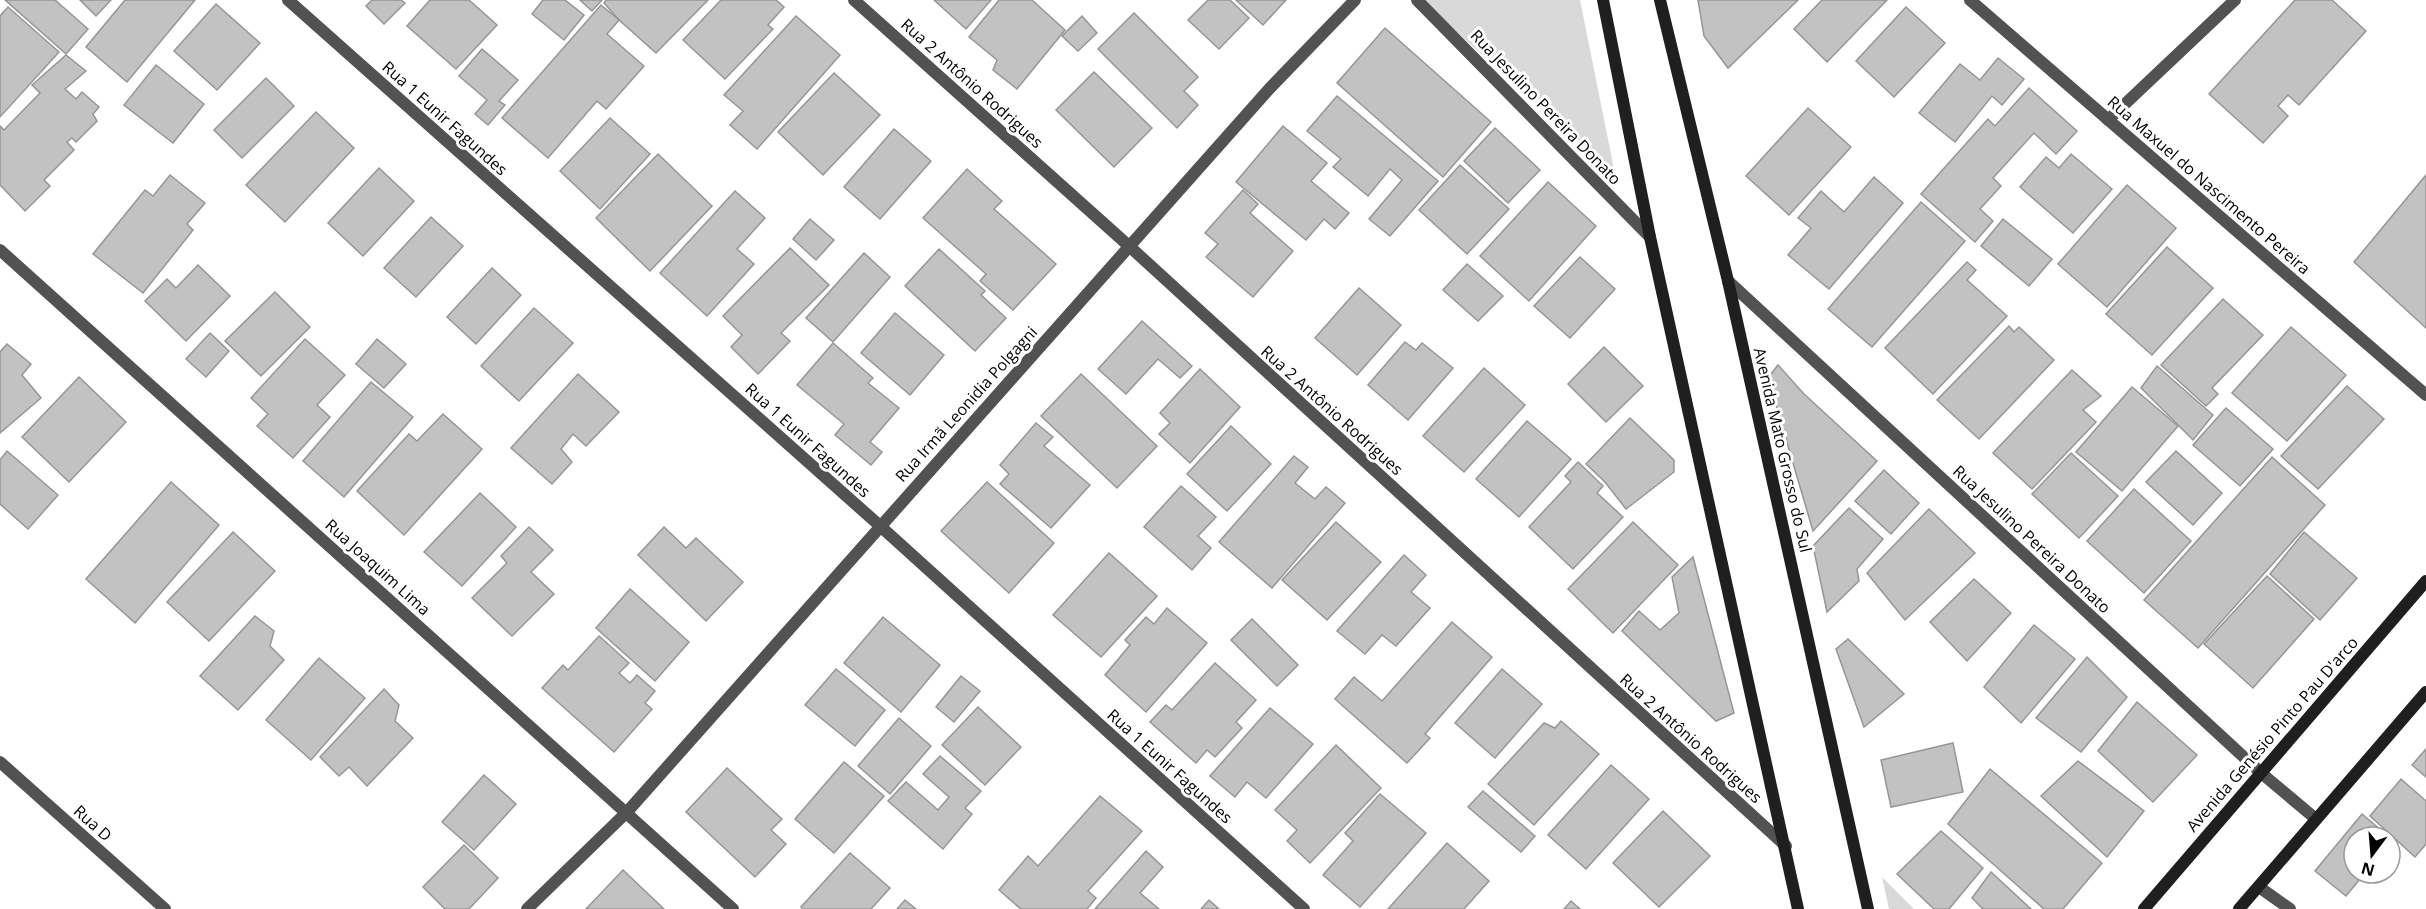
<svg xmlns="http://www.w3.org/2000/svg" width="2426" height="909" viewBox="0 0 2426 909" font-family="'Open Sans',sans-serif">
<rect width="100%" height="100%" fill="#fff"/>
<!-- green -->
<g fill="#d9d9d9">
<polygon points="1421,0 1580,0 1615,174"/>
<polygon points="1882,877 1914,909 1889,909"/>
</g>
<!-- building -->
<g fill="#c2c2c2" stroke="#969696" stroke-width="1.5">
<polygon points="5,0 55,0 88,29 66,54"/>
<polygon points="80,0 111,0 96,16"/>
<polygon points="125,0 195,0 127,82 86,47"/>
<polygon points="372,0 401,0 405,3 384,24 366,6"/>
<polygon points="430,0 469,0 497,25 456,69 407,26"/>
<polygon points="543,0 565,0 584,15 564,40 532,14"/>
<polygon points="580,0 602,0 592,11"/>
<polygon points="606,0 708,0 656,53 619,20 604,3"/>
<polygon points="721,0 776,0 784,7 768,25 773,29 725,79 683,40"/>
<polygon points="934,0 991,0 966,29"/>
<polygon points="999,0 1032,0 1065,30 1017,89 993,70 997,60 969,37"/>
<polygon points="1208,0 1230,0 1249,18 1219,49 1188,20"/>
<polygon points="1236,0 1286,0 1263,25"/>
<polygon points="1698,0 1798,0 1728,68 1704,36"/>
<polygon points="1822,0 1887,0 1827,62 1794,29"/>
<polygon points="2295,0 2332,0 2366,31 2299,105 2288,95 2278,106 2288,116 2263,143 2209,94"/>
<polygon points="216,4 260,43 217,90 174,51"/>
<polygon points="601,5 619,20 607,34 644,66 606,109 597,101 548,158 502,118"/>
<polygon points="8,7 59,52 0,117 0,16"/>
<polygon points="1906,7 1945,43 1894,97 1856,61"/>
<polygon points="1134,13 1198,77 1184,91 1198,105 1177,128 1098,49"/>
<polygon points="796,16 840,55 757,149 730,125 743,111 724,95"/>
<polygon points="1082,16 1097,33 1078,51 1062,36"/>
<polygon points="1385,28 1491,122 1443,177 1337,83"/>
<polygon points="482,49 518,80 499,101 505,105 488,125 475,114 487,100 459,76"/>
<polygon points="66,55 86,71 65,89 76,99 82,92 99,107 93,114 97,121 76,142 72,138 67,142 74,150 44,180 50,186 25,211 0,185 0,126 4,130 40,93 32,85"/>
<polygon points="1998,58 2024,79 2002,105 1992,96 1955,142 1919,113 1960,64 1980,80"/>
<polygon points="156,65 204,104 173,143 124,105"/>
<polygon points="1094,72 1152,128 1114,167 1056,110"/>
<polygon points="834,73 880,115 823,175 778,132"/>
<polygon points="266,78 294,106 242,158 214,130"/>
<polygon points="2029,88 2077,131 2056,154 2034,133 1993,178 2001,186 1980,209 1993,221 1975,242 1921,194 1988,119 1995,126"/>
<polygon points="1337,96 1438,181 1390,236 1369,219 1402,180 1390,169 1368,196 1333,167 1341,159 1307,131"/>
<polygon points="1808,108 1851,147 1789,215 1746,176"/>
<polygon points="316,112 354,148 285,222 246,185"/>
<polygon points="610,118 650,154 600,209 560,171"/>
<polygon points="1283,126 1327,163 1311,181 1349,213 1335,229 1324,219 1306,240 1236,182"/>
<polygon points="1495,128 1540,170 1508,203 1464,161"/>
<polygon points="894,129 931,161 880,219 844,187"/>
<polygon points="658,154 712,206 650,271 596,218"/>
<polygon points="2071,154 2112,189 2073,233 2020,187 2046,157 2059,168"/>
<polygon points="1460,165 1509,209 1467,254 1419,210"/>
<polygon points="379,168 414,201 363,256 328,223"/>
<polygon points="967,169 1002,201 994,209 1056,264 1013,310 980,281 986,274 923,218"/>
<polygon points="170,175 205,203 187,224 193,230 143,293 93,254 145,190 153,196"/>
<polygon points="2426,175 2426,328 2354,262"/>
<polygon points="1874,177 1903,203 1829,289 1788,255 1811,228 1798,218 1821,191 1844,212"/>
<polygon points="1548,182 1596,226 1529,301 1480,256"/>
<polygon points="2127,185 2176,228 2107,307 2058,264"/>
<polygon points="1243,190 1258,204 1250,213 1293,251 1253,297 1206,257 1218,244 1205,233"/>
<polygon points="735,191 765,218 737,249 754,264 707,316 660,273"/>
<polygon points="1921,202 1965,241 1872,347 1828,309"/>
<polygon points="431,217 463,246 416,297 384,268"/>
<polygon points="810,219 834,240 816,260 793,239"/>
<polygon points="2003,219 2052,259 2029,286 1981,246"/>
<polygon points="2167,247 2213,288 2152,355 2106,314"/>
<polygon points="790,248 829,285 781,333 790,341 758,374 731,347 742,335 723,316"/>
<polygon points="939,249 985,291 981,295 1006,318 975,351 905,286"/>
<polygon points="864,253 890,277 833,342 806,318"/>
<polygon points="1580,257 1615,289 1570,338 1534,306"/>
<polygon points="1967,262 1976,270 1967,280 2007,316 1933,394 1885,348"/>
<polygon points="1467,264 1503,296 1478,321 1443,290"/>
<polygon points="198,265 230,296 186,341 145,301 167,279 176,288"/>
<polygon points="492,268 521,295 476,344 447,317"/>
<polygon points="1359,288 1401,325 1357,375 1315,338"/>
<polygon points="275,292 310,327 261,376 225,341"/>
<polygon points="2223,299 2263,335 2212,388 2218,394 2206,406 2161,365"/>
<polygon points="534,308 573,343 519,401 481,366"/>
<polygon points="895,313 944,355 910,395 861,353"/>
<polygon points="1142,321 1192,366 1180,378 1158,359 1126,394 1098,369"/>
<polygon points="2009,326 2014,332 2019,327 2054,360 1979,439 1937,400"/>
<polygon points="2291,327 2346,375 2287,441 2232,393"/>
<polygon points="210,333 229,351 206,377 186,359"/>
<polygon points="305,339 345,375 317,405 330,417 293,458 257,426 268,414 251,398"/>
<polygon points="377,339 406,364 384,388 356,364"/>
<polygon points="1405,342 1416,350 1422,343 1453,368 1408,420 1368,385"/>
<polygon points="833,343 873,378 868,383 899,408 870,442 882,452 871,465 835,435 844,424 797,385"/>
<polygon points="7,344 31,364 22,375 41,398 0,433 0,352"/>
<polygon points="1604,347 1643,386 1606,422 1568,384"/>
<polygon points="1778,365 1804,394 1877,461 1813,531 1768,378"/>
<polygon points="2157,366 2213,415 2193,440 2141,388"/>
<polygon points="1484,368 1525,405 1464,472 1423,436"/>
<polygon points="1200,369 1240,407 1190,463 1159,434 1170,423 1160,413"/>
<polygon points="2072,370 2101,396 2083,410 2096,422 2032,489 1993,453"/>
<polygon points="578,374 619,412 586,446 573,434 561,449 572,462 552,484 511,448"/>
<polygon points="1081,374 1157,446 1117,488 1041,416"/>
<polygon points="79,377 126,422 69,482 22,437"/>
<polygon points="371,382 413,417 344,497 303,461"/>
<polygon points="2347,386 2384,419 2318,489 2281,456"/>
<polygon points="2132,387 2178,426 2122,491 2076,452"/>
<polygon points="2226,408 2273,449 2240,486 2193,445"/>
<polygon points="443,414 482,449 404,535 357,491 409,434 417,441"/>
<polygon points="1630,418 1674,460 1674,472 1626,509 1605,482 1586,464"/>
<polygon points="1527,421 1571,459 1519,517 1476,479"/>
<polygon points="1036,423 1053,437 1044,446 1090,485 1051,528 1000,484 1009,474 1000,465"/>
<polygon points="1231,426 1271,464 1227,511 1187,474"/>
<polygon points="7,451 58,495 28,529 0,504 0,460"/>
<polygon points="2176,451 2222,493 2193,525 2146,482"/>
<polygon points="2071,453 2118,496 2079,538 2032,494"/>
<polygon points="1294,456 1308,467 1295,483 1315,499 1326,487 1345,503 1272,588 1219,542"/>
<polygon points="2272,457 2325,505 2198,648 2144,600"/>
<polygon points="1578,462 1603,486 1597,493 1623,517 1573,569 1529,527 1571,482 1565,476"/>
<polygon points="1884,470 1919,503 1891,534 1855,501"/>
<polygon points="171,482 219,525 135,623 86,579"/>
<polygon points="987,482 1054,543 1009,593 941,531"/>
<polygon points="1181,486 1216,517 1198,536 1211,548 1192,570 1144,527"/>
<polygon points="2134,489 2191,541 2144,593 2087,541"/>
<polygon points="480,493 516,527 462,586 424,552"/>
<polygon points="1849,508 1883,539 1857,569 1859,581 1827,612 1813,546"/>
<polygon points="1929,509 1975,553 1905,620 1867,573"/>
<polygon points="1336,522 1381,562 1327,620 1282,580"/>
<polygon points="1633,522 1678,565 1613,633 1568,589"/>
<polygon points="529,527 553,550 531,572 554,594 512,636 472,598 507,563 501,556"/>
<polygon points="664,527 686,548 696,538 743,582 706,621 638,555"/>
<polygon points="233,532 275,571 209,641 167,602"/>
<polygon points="2304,532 2357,578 2320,620 2270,574"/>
<polygon points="1109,553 1157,596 1101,657 1053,615"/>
<polygon points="1404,555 1426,575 1411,592 1430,608 1396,646 1382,635 1365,654 1337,631"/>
<polygon points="1693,557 1734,713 1716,721 1622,631 1639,611 1660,630 1679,613 1672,577"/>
<polygon points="2267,576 2314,619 2253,688 2204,644"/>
<polygon points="1974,579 2011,613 1967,661 1930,622"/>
<polygon points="630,589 689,642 655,681 596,628"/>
<polygon points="1167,608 1207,643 1146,712 1105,675 1130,645 1125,640 1146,617 1154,624"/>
<polygon points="255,616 274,631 270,646 284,660 238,710 200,676"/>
<polygon points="883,617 940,665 901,712 844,663"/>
<polygon points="1252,619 1298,665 1277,686 1231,640"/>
<polygon points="1452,622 1492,657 1425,734 1430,738 1407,763 1335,699 1354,677 1382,701"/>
<polygon points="2034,625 2075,659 2021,723 1984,687"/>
<polygon points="599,636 629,663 619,673 630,683 637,675 655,691 645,703 652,709 614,752 542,688 563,665 568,670"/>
<polygon points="1848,639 1904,694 1864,727 1836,649"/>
<polygon points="2087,657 2127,697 2081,752 2036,718"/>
<polygon points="319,658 365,698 311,760 266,720"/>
<polygon points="1215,663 1256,700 1236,722 1242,728 1215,757 1207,750 1196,763 1150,722 1166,705 1172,710"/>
<polygon points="836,669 885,710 855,746 805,705"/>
<polygon points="1502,669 1542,704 1495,758 1455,723"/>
<polygon points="961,676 980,691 954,722 936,707"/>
<polygon points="384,689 399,705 395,721 413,738 367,786 349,767 339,776 320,757"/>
<polygon points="2137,702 2197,755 2153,802 2098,751"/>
<polygon points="978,707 1021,747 985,785 942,745"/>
<polygon points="1270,708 1313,744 1266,798 1247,782 1235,797 1210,776"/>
<polygon points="899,718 931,746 890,794 858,766"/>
<polygon points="1561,721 1599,754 1534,825 1488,784 1544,723 1555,728"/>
<polygon points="1953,743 1963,792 1891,807 1881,760"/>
<polygon points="1336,745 1381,788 1310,863 1287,841 1297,830 1275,810"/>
<polygon points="2426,749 2426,777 2412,765"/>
<polygon points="940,756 981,791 965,808 972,814 943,849 888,801 906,782 938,810 949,797 923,774"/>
<polygon points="2078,761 2144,811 2107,857 2041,796"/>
<polygon points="844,762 884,796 834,853 795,819"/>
<polygon points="1611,765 1649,799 1586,869 1548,835"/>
<polygon points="727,768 782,819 771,830 786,844 755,877 686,812"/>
<polygon points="1990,769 2102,863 2063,909 2044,909 1948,824"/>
<polygon points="484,775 516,804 474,850 442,822"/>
<polygon points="2401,779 2426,801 2426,844 2415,857 2370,816"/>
<polygon points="1483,791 1535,836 1521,852 1468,807"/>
<polygon points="1380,794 1426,833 1360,907 1323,875 1353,841 1345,833"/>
<polygon points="1100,796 1142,831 1088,891 1096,898 1087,909 1021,909 999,890 1028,856 1038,866"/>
<polygon points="1663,811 1710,856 1659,907 1613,863"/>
<polygon points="2362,814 2389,837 2354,837 2354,873 2365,873 2346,896 2315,871"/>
<polygon points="1941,831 1983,868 1949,909 1934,909 1897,874"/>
<polygon points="1447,843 1489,881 1464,909 1388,909"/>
<polygon points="464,845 498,878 469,909 445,909 423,887"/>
<polygon points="1146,851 1163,867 1140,893 1159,909 1095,909"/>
<polygon points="850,853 890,888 871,909 803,909 801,907"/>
<polygon points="623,870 664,909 586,909"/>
<polygon points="1991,872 2031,909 1983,909 1972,898"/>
<polygon points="905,900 916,909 897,909"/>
<polygon points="1209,900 1219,909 1201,909"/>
<polygon points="1571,901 1580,909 1564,909"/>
</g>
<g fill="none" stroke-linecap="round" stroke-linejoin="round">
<!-- street -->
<g stroke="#525252" stroke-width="12">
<polyline points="288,0 879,525 1304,909"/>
<polyline points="854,0 1129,246 1786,846"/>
<polyline points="1417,0 1650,237"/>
<polyline points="1970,0 2426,395"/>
<polyline points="2108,120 2235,0"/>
<polyline points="0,250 733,909"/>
<polyline points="1728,281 2260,772 2316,819"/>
<polyline points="0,762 165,909"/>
<polyline points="2259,887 2290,909"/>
<polyline points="527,909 627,812 1270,88 1355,0"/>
</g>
<!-- secondary -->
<g stroke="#1f1f1f" stroke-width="12">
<polyline points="1603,0 1650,237 1798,909"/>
<polyline points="1660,0 1728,281 1868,909"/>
<polyline points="2144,909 2426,581"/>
<polyline points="2239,909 2426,692"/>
</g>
</g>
<g text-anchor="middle" stroke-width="6" stroke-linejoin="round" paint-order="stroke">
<!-- street labels -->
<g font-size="16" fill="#000" stroke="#fff">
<text transform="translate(972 83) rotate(42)" y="6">Rua 2 Antônio Rodrigues</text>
<text transform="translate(1546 107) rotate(46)" y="6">Rua Jesulino Pereira Donato</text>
<text transform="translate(445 118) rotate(42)" y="6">Rua 1 Eunir Fagundes</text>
<text transform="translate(2209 185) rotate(41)" y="6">Rua Maxuel do Nascimento Pereira</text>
<text transform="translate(966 404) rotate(-48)" y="6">Rua Irmã Leonidia Polgagni</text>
<text transform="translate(1332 410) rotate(42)" y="6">Rua 2 Antônio Rodrigues</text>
<text transform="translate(808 440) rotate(42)" y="6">Rua 1 Eunir Fagundes</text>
<text transform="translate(1783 450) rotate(77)" y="6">Avenida Mato Grosso do Sul</text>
<text transform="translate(2032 539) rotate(43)" y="6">Rua Jesulino Pereira Donato</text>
<text transform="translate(378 567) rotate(42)" y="6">Rua Joaquim Lima</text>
<text transform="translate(2272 734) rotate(-49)" y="6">Avenida Genésio Pinto Pau D'arco</text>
<text transform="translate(1691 738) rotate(42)" y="6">Rua 2 Antônio Rodrigues</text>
<text transform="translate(1170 766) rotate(42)" y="6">Rua 1 Eunir Fagundes</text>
<text transform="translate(93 823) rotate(42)" y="6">Rua D</text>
</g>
</g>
<!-- north arrow -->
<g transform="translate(2372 855) rotate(196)"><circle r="28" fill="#ffffff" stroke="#999999" stroke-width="1.5"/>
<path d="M0-4.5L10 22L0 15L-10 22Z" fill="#000000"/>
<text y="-9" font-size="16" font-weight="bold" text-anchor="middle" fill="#000000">N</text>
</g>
</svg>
